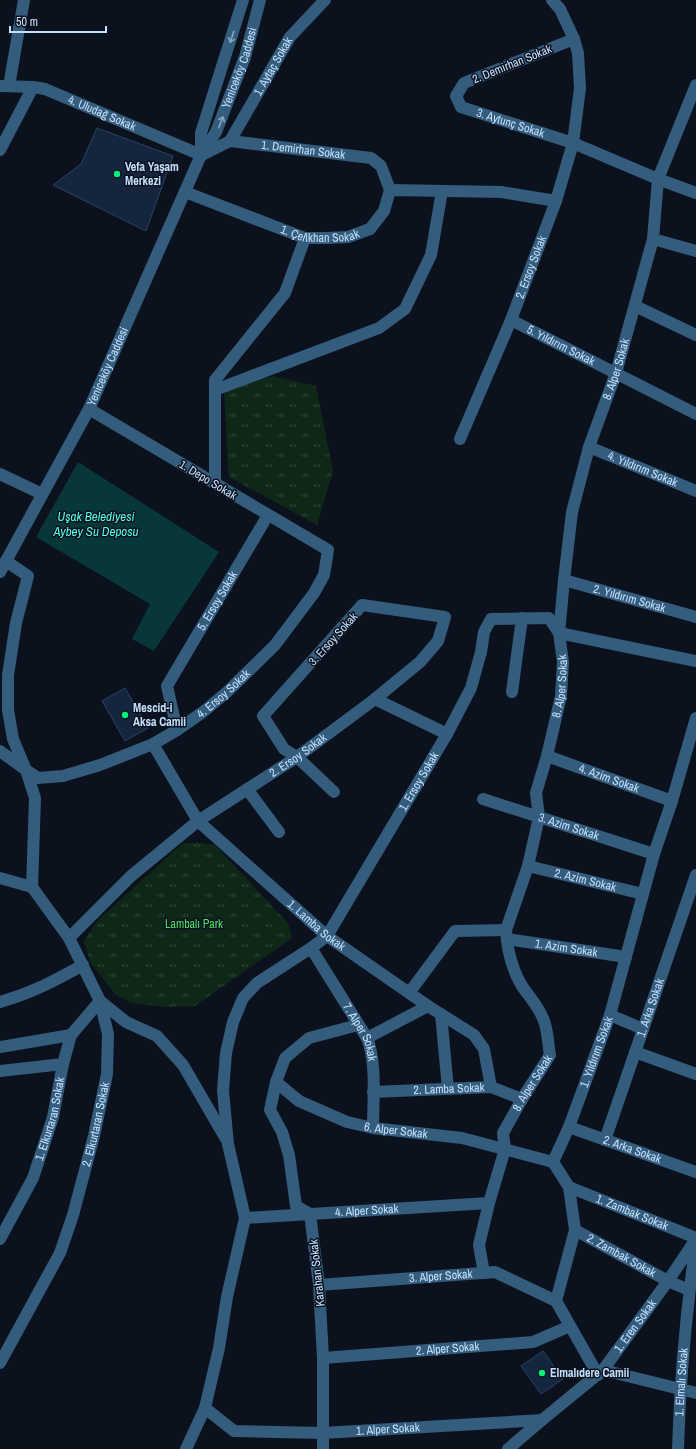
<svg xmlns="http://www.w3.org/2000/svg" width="696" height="1449" viewBox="0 0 696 1449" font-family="'Archivo Narrow',sans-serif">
<defs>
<pattern id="grass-tufts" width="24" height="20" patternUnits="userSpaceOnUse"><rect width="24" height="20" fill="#0e2717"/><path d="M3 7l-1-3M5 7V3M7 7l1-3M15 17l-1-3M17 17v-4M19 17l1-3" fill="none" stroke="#30463a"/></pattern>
</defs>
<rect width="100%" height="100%" fill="#0b121d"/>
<!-- grass -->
<g fill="url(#grass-tufts)">
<polygon points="273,376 316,386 333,471 317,525 231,478 228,471 224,388"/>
<polygon points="184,843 199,843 215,845 288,923 292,937 285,943 195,1006 166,1007 131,1003 115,994 90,962 84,941 98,920 175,850"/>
</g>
<!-- water -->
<polygon fill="#073739" points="78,462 219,552 154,651 132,639 150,604 36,537"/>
<!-- building -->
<g fill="#16253e" stroke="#28426b">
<polygon points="97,128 173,156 146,231 53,185 81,164"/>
<polygon points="125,688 148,728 125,741 102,701"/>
<polygon points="543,1351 563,1379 541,1394 521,1366"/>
</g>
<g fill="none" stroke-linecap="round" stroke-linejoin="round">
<!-- minor -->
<g stroke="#345c7d" stroke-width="12">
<path id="s1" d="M 574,39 L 464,83 L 456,96 L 461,107 L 573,143 L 658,179 L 696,193"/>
<path id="s2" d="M 0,86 L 33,87 L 45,89 L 201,155"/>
<polyline points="9,86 24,0"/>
<path id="s3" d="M 230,141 L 290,37 L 325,0"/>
<polyline points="0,150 33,87"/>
<polyline points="201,155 201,133 243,0"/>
<path id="s4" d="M 202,155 L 230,141 L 371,158 L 381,166 L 390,190"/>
<path id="s5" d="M 185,192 L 305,238 L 327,238 L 348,237 L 370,229 L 384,211 L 390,190 L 501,192 L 556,201"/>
<polyline points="653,239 696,251"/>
<polyline points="635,306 696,335"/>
<path id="s6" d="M 511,320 L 696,414"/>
<polyline points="215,390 379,328 405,309 431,255 442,191"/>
<path id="s7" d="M 460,439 L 511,320 L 556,201 L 573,143 L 580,88 L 578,53 L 574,39 L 560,9 L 552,0"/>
<path id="s8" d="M 589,447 L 696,491"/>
<polyline points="0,474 42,494"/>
<polyline points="215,483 215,380 285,293 305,238"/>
<polyline points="6,561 28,576 16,623 8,675 8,710 13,739 26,770 35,798 32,887"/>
<path id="s9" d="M 0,572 L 89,409 L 201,155 L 216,132 L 245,57 L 260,0"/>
<path id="s10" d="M 564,580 L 696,617"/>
<polyline points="512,692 522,618"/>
<polyline points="375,699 447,734"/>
<path id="s11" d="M 177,730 L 167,686 L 268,515"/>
<path id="s12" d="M 153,744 L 198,821 L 327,936 L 428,1006 L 474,1035 L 484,1049 L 491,1087"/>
<path id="s13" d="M 0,751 L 26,770 L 38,778 L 63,776 L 100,765 L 153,744 L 177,730 L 203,712 L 227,692 L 275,645 L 314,593 L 324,575 L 328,550 L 89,409"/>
<path id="s14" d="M 547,756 L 672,801"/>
<polyline points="247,789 279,832"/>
<path id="s15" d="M 483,799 L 654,854"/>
<path id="s16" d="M 528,866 L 643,894"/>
<polyline points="0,878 32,887"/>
<path id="s17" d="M 69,938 L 131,876 L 198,821 L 297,757 L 375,699 L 420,662 L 438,641 L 445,617 L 362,605 L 263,716 L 284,749 L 297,757 L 334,792"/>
<path id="s18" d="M 507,939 L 626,957"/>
<path id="s19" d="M 311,948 L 367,1038 C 377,1063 373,1101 373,1128"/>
<polyline points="409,993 455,931 506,930"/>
<path d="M 0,1002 C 32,993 54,981 83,965"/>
<polyline points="441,1014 448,1089"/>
<polyline points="610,1015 643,1029"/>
<polyline points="367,1038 428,1006"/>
<polyline points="0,1047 71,1035"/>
<polyline points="635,1052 696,1074"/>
<polyline points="0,1071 63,1064"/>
<polyline points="276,1082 285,1058 309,1038 358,1025"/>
<path id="s20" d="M 373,1092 L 491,1087 L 522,1099"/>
<path id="s21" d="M 569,1127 L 696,1172"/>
<path id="s22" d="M 605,1140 L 696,875"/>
<path id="s23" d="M 569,1187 L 696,1238"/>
<path id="s24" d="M 245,1218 L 489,1203"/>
<path id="s25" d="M 575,1230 L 668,1281 L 689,1290"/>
<path id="s26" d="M 0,1239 L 33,1178 L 53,1117 L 63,1064 L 71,1035 L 100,1001 L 126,1022 L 157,1036 L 183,1065 L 226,1139"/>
<path id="s27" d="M 484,1273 L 479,1245 L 489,1203 L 505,1149 L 503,1133 L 522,1099 L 550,1055 C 548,1044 548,1031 544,1021 C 540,1009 532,1000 524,989 C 513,973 507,950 506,930 L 528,866 L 539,817 L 536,793 L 547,756 L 561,696 L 563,662 L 559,633 L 564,580 L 572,512 L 589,447 L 616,373 L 653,239 L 658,179 L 696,85"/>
<path id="s28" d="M 319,1285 L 495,1272 L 556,1301"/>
<path id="s29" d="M 323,1358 L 533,1342 L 570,1326"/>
<path id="s30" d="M 0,1363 L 60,1253 L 73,1215 L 94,1136 L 107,1074 L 108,1034 L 100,1001 L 69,938 L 32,887"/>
<polyline points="603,1370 696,1393"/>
<path id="s31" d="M 598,1375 L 556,1301 L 575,1230 L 569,1187 L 553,1162 L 569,1127 L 610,1015 L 654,854 L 672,801 L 696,718"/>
<path id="s32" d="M 205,1408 L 234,1431 L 323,1433 L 542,1420"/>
<path id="s33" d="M 186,1449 L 205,1408 L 219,1348 L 227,1297 L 245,1218 L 228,1144 L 223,1091 L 226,1053 L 233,1022 L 243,998 L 257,983 L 311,948 L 327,936 L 447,734 L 471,688 L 481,652 L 484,632 L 491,619 L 549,618 L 559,633 L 696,661"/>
<path id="s34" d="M 323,1449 L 323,1358 L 319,1285 L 310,1214 L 296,1206 L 289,1155 L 282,1132 L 270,1110 L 276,1082 L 299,1101 L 347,1122 L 373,1128 L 462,1138 L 553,1162"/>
<path id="s35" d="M 508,1449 L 542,1420 L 603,1370 L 668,1281 L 696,1239"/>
<path id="s36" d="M 678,1449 C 680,1380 686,1311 696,1243"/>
</g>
</g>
<!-- one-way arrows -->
<defs><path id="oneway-shaft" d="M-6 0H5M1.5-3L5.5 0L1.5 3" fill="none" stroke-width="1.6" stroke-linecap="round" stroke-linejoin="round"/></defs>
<g stroke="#84a5c4">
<use href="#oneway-shaft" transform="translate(232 37) rotate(108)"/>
<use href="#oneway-shaft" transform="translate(221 122) rotate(-69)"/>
</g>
<!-- markers -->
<g fill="#00f17c" stroke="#0b121d" stroke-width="1.5">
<circle cx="117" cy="174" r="4"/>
<circle cx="125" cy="715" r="4"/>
<circle cx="542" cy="1373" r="4"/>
</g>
<g text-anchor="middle" stroke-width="3" stroke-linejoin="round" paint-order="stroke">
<!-- street labels -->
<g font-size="12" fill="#c6e1ff" stroke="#0b121d">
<text transform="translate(512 64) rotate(-22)" y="4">2. Demirhan Sokak</text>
<text dy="4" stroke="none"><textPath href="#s3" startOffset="86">1. Aytaç Sokak</textPath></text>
<text dy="4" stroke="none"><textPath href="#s9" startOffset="559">Yeniceköy Caddesi</textPath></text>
<text dy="4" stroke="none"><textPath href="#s2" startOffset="107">4. Uludağ Sokak</textPath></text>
<text dy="4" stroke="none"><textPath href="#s1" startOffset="198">3. Aytunç Sokak</textPath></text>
<text dy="4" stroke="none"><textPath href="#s4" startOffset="105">1. Demirhan Sokak</textPath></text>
<text dy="4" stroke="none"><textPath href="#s5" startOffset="143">1. Çelikhan Sokak</textPath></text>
<text dy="4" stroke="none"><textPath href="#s7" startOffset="186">2. Ersoy Sokak</textPath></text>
<text dy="4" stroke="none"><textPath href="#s6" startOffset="56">5. Yıldırım Sokak</textPath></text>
<text dy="4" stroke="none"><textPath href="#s9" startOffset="232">Yeniceköy Caddesi</textPath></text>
<text dy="4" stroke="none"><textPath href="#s27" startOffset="947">8. Alper Sokak</textPath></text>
<text dy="4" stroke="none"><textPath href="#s8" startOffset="58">4. Yıldırım Sokak</textPath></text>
<text transform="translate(208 480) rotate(31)" y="4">1. Depo Sokak</text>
<text dy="4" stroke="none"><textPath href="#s10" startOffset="68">2. Yıldırım Sokak</textPath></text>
<text dy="4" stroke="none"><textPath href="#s11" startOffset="144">5. Ersoy Sokak</textPath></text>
<text transform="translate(333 639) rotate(-48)" y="4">3. Ersoy Sokak</text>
<text dy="4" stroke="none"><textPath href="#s27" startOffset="622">8. Alper Sokak</textPath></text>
<text dy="4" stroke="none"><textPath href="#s13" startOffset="254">4. Ersoy Sokak</textPath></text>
<text dy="4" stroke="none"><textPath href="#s17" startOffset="294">2. Ersoy Sokak</textPath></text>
<text dy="4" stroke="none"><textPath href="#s14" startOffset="66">4. Azim Sokak</textPath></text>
<text dy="4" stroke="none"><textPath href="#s33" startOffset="749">1. Ersoy Sokak</textPath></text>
<text dy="4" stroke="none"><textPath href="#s15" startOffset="90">3. Azim Sokak</textPath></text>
<text dy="4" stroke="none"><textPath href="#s16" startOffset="59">2. Azim Sokak</textPath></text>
<text dy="4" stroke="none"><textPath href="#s12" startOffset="247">1. Lamba Sokak</textPath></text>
<text dy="4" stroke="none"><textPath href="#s18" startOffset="60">1. Azim Sokak</textPath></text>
<text dy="4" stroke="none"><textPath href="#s22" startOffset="140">1. Arka Sokak</textPath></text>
<text dy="4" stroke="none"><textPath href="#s19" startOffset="98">7. Alper Sokak</textPath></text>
<text dy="4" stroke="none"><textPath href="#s31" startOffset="350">1. Yıldırım Sokak</textPath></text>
<text dy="4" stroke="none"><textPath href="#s27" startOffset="202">8. Alper Sokak</textPath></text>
<text dy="4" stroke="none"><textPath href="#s20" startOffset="76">2. Lamba Sokak</textPath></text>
<text dy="4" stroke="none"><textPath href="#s26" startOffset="131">1. Elkurtaran Sokak</textPath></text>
<text dy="4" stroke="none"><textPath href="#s30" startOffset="259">2. Elkurtaran Sokak</textPath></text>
<text dy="4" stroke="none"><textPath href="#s34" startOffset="513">6. Alper Sokak</textPath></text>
<text dy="4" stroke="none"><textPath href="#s21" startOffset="67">2. Arka Sokak</textPath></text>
<text dy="4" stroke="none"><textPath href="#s24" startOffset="122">4. Alper Sokak</textPath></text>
<text dy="4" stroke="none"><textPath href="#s23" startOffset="68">1. Zambak Sokak</textPath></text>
<text dy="4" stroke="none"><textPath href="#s25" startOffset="53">2. Zambak Sokak</textPath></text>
<text transform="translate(317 1273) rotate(-96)" y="4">Karahan Sokak</text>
<text dy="4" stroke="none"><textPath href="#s28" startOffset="122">3. Alper Sokak</textPath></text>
<text dy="4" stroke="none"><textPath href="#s35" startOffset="178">1. Eren Sokak</textPath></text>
<text dy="4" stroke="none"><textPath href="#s29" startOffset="125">2. Alper Sokak</textPath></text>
<text dy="4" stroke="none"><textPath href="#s36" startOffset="67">1. Elmalı Sokak</textPath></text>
<text dy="4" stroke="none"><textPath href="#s32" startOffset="191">1. Alper Sokak</textPath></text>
</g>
<!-- poi labels -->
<g font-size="12" font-weight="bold" fill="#c6e1ff" stroke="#0b121d" text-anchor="start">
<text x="125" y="171">Vefa Yaşam<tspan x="125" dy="14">Merkezi</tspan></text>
<text x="133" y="712">Mescid-i<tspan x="133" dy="14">Aksa Camii</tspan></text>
<text x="550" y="1377">Elmalıdere Camii</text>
</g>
<!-- park labels -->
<g font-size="12" fill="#50e168" stroke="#0b121d">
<text x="194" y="928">Lambalı Park</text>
</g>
<!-- water labels -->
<g font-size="13" font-style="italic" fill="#54ffea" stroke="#0b121d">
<text x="96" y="521">Uşak Belediyesi<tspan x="96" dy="15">Aybey Su Deposu</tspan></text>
</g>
</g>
<!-- scale -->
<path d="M10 26v6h96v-6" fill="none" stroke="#c6e1ff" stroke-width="2"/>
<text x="16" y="26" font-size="12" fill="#c6e1ff" stroke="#0b121d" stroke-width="3" paint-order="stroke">50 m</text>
</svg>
